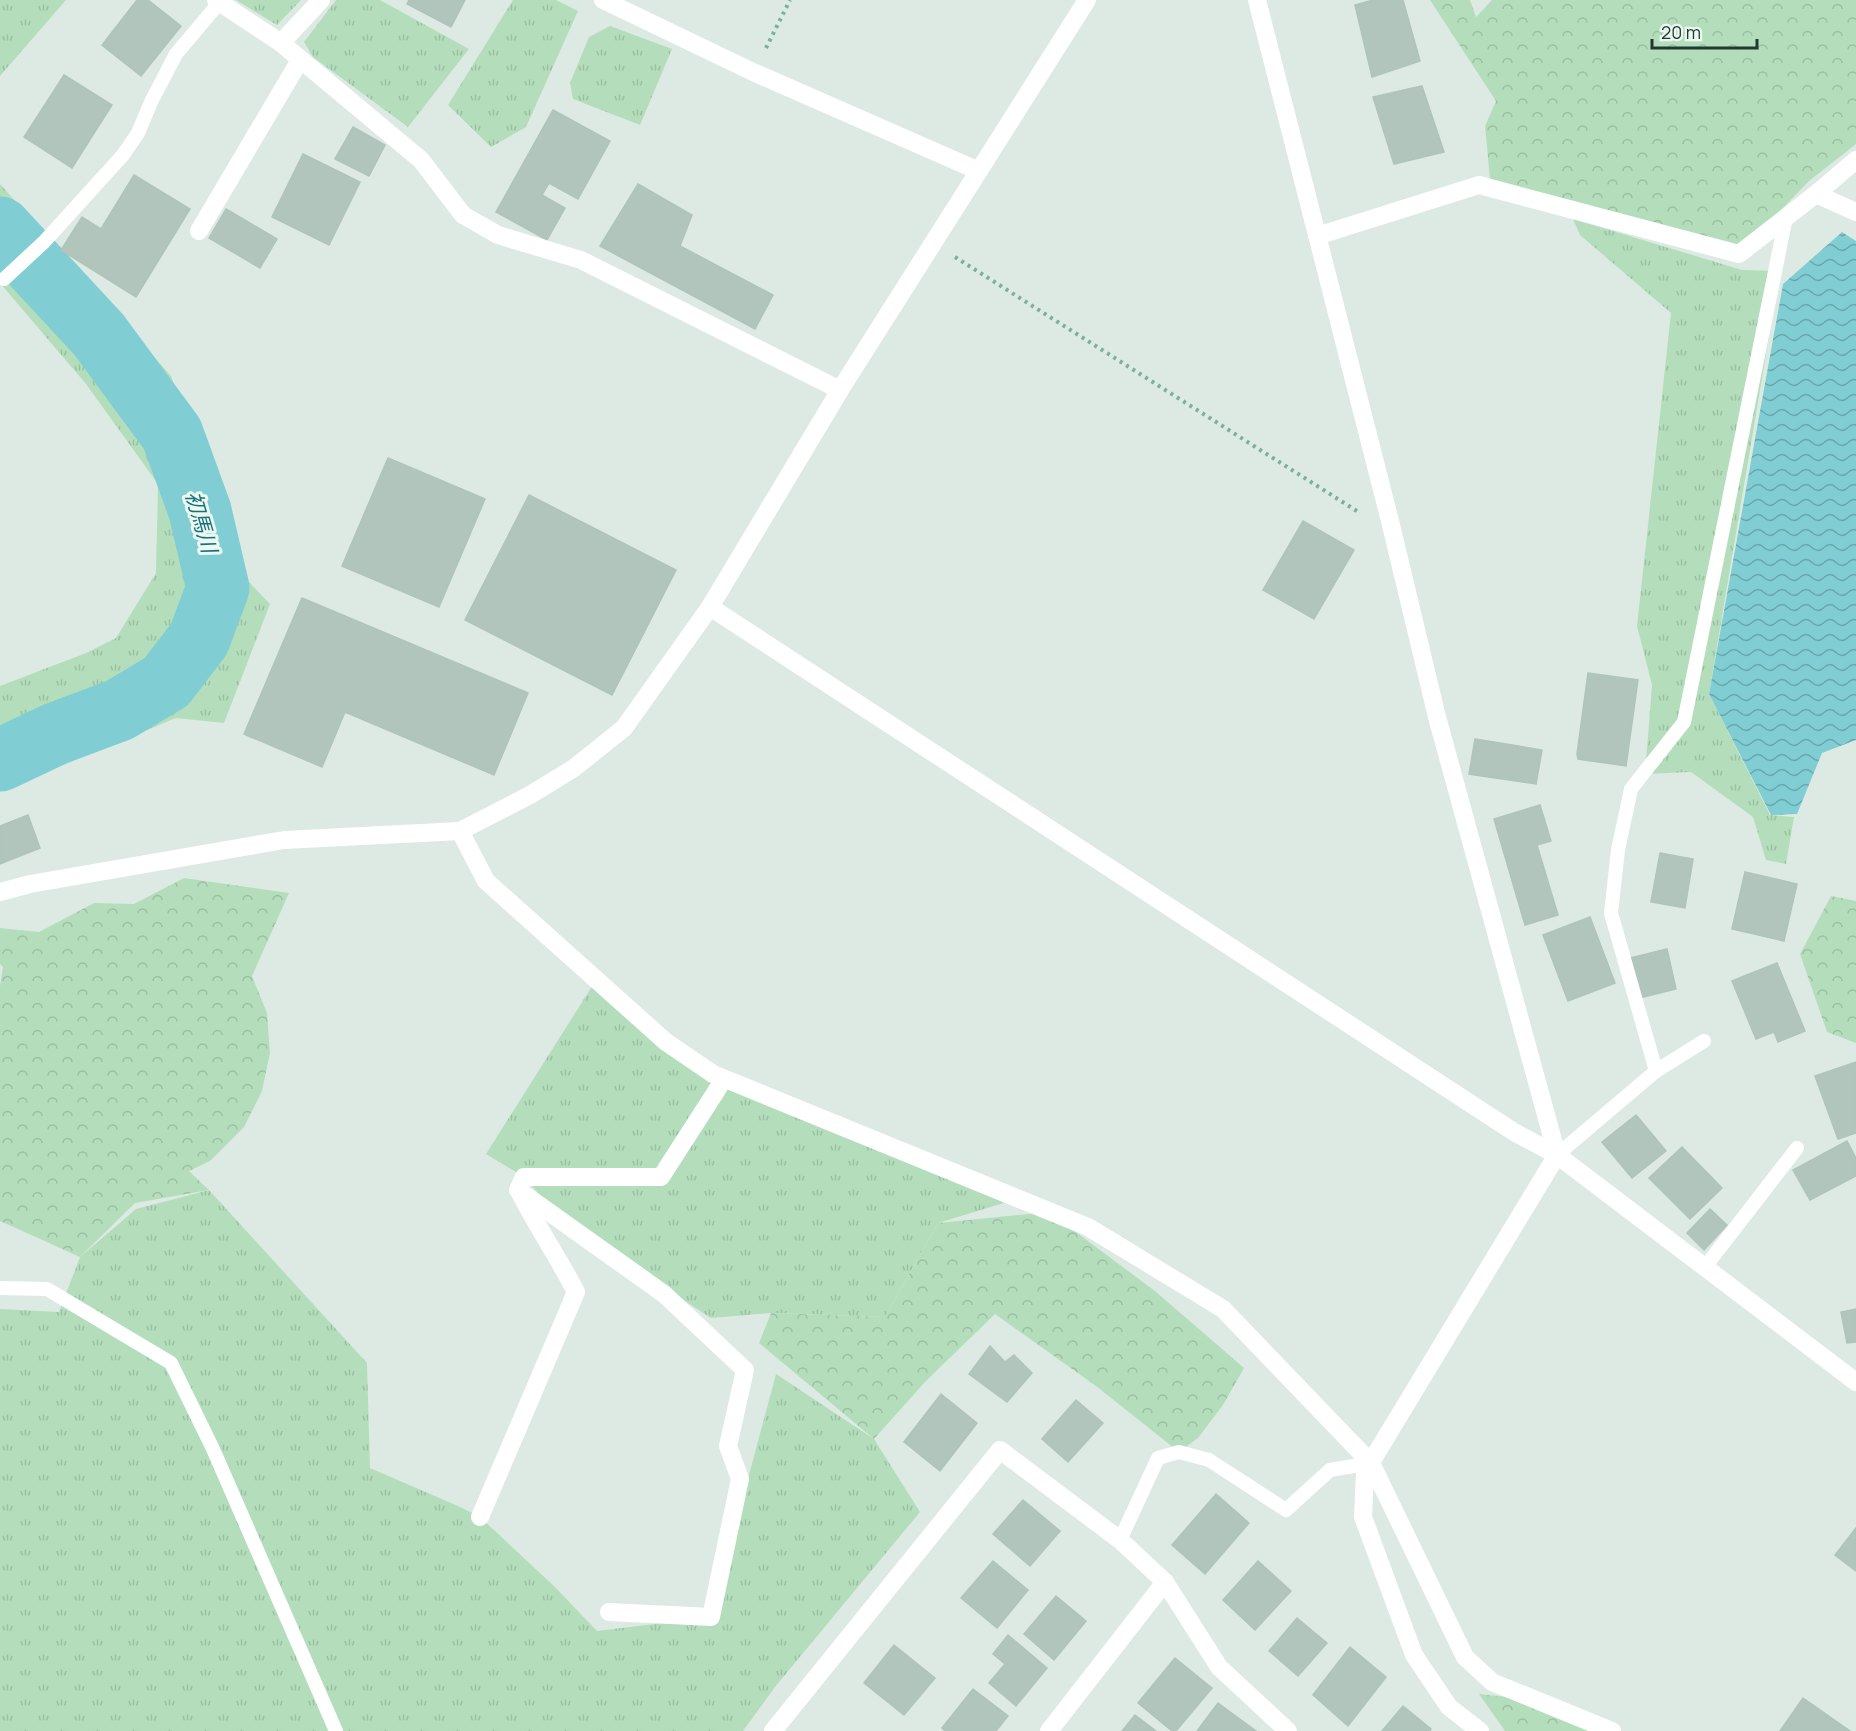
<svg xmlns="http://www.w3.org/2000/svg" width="1856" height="1731" viewBox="0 0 1856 1731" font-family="Manrope,'Noto Sans JP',sans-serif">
<defs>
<pattern id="grass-tufts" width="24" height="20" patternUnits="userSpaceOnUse" patternTransform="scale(1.5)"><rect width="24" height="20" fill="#b4debb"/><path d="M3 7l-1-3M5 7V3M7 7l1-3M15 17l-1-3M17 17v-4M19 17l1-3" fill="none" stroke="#9abfa1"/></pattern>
<pattern id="forest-crowns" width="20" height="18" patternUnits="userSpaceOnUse" patternTransform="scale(1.5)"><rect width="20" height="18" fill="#b4debb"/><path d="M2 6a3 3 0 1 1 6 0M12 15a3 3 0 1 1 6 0" fill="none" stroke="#9abfa1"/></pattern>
<pattern id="water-waves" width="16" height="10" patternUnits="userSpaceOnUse" patternTransform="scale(1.5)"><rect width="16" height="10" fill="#80ced4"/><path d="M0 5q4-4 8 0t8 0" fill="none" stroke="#68a8ac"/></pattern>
</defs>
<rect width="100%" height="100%" fill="#ddeae3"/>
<!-- grass -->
<g fill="url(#grass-tufts)">
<polygon points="0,0 66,0 0,76"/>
<polygon points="236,0 301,0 277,25"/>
<polygon points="336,0 380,0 469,49 408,127 313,57 304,42"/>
<polygon points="513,0 556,0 578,11 526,127 491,147 448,105"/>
<polygon points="610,26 672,49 640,125 573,99 570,83 589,37"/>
<polygon points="0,184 171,376 231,552 248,581 270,604 224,723 176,718 0,791 0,686 86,653 116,638 156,573 158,484 86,384 0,283"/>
<polygon points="1573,219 1742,270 1780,271 1709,694 1770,815 1794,817 1786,864 1766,860 1753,817 1691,772 1645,774 1652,685 1637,626 1671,313 1580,235"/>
<polygon points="596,980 714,1074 1017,1199 938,1223 885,1317 771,1313 711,1318 563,1222 524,1177 486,1154"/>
<polygon points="209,1190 367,1363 370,1468 458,1506 480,1517 555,1587 597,1631 711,1617 776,1374 874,1439 920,1512 775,1687 743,1731 0,1731 0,1309 59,1312 80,1257 136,1209"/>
</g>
<!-- forest -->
<g fill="url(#forest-crowns)">
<polygon points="1430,0 1470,0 1476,17 1492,0 1856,0 1856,144 1809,181 1739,254 1490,179 1485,126 1496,101"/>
<polygon points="184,878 289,893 252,976 267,1013 270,1053 262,1091 244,1127 210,1161 189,1171 209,1190 135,1203 80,1257 0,1221 0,986 3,967 0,964 0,928 39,932 94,903 134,904"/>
<polygon points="1831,896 1856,901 1856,1043 1827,1032 1800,954"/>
<polygon points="1049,1212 1155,1291 1244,1368 1223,1405 1198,1438 1179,1452 1096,1386 995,1314 925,1382 874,1439 759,1343 771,1313 885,1317 938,1223"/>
<polygon points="1479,1694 1535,1700 1600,1731 1505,1731"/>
</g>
<!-- water -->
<polygon fill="url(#water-waves)" points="1842,232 1856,241 1856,740 1822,753 1797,814 1771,815 1709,694 1783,284"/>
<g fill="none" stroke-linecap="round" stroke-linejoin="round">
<!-- river -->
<polyline stroke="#80ced4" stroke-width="63" points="0,228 99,335 172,434 200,511 218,588 199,639 166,682 119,710 55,734 0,760"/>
</g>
<!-- building -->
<g fill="#b2c5bc" stroke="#afc4ba" stroke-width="1.5">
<polygon points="137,0 148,0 181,26 141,76 102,45"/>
<polygon points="409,0 465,0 451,27 407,4"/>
<polygon points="1373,0 1403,0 1420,61 1372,77 1355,5"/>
<polygon points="64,75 112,105 72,168 24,137"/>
<polygon points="1422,86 1444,152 1394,164 1373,97"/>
<polygon points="553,110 610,141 578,199 549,183 542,195 565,208 547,240 496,212"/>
<polygon points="353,127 385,145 369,176 335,159"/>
<polygon points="303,154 360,182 329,245 272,217"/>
<polygon points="134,175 190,209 136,297 61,250 82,217 101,229"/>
<polygon points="638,184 692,215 680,246 773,295 755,329 600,246"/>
<polygon points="226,209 277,239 260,268 209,238"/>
<polygon points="388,458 485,499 439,607 342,566"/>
<polygon points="529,495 676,570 612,695 465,620"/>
<polygon points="1303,521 1354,550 1314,619 1263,590"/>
<polygon points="302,598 528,693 494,775 345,712 322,767 244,734"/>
<polygon points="1588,673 1638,680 1626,766 1578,759 1577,754"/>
<polygon points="1475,739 1542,750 1536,784 1469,774"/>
<polygon points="1540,805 1551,841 1537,845 1558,915 1525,925 1494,819"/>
<polygon points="28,815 40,848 0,864 0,826"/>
<polygon points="1660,853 1693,859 1685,908 1651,902"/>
<polygon points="1745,872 1797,884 1784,941 1732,929"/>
<polygon points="1590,917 1615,983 1568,1001 1543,935"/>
<polygon points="1667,949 1676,989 1635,999 1626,959"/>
<polygon points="1777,963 1805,1031 1778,1042 1774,1032 1756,1039 1732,981"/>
<polygon points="1856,1062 1856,1133 1838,1139 1815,1076"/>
<polygon points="1636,1115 1666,1151 1632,1178 1602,1142"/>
<polygon points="1847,1141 1856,1158 1856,1176 1810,1200 1793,1170"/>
<polygon points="1682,1147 1722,1188 1690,1219 1649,1178"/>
<polygon points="1710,1209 1727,1225 1704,1250 1687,1233"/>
<polygon points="1856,1309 1856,1342 1847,1343 1841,1312"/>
<polygon points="990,1346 1005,1362 1014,1355 1032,1373 1007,1402 969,1374"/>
<polygon points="941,1394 977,1423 940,1471 904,1442"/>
<polygon points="1076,1400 1103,1423 1068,1462 1042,1439"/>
<polygon points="1216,1494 1249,1523 1205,1574 1172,1545"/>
<polygon points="1023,1500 1060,1531 1030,1566 993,1534"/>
<polygon points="1856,1528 1856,1571 1835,1555"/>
<polygon points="993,1561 1028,1590 997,1628 961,1598"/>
<polygon points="1258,1561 1291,1591 1255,1630 1223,1600"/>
<polygon points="1056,1596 1086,1621 1054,1660 1024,1634"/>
<polygon points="1297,1618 1327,1643 1298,1676 1269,1651"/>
<polygon points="1008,1635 1047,1668 1016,1706 989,1683 1005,1664 993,1654"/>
<polygon points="894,1645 935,1678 904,1715 864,1683"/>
<polygon points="1350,1647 1386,1677 1348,1726 1313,1695"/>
<polygon points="1175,1658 1212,1688 1176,1731 1172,1731 1138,1703"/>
<polygon points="973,1689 1008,1716 996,1731 945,1731 942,1728"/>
<polygon points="1803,1698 1850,1731 1780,1731"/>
<polygon points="1218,1703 1256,1731 1197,1731"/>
<polygon points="1403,1706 1431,1729 1430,1731 1382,1731"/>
<polygon points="1135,1715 1156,1731 1122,1731"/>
</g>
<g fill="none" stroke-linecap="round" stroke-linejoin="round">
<!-- path -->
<g stroke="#7bb09b" stroke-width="4" stroke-dasharray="3 4.5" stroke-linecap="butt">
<polyline points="766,48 790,0"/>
<polyline points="955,257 1360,513"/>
</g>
<!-- service -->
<g stroke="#fff" stroke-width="14">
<polyline points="4,279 44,242 123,155 138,133 151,102 176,54 219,3"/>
<polyline points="1656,1071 1611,913 1618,850 1631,789 1684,722 1786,217"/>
<polyline points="1557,1155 1656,1071 1704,1041"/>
<polyline points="1705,1267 1797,1148"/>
<polyline points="0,1288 47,1289 171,1363 213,1449 336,1731"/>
<polyline points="1120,1540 1158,1458 1179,1452 1209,1460 1286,1510 1330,1470 1371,1463"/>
</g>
<!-- minor -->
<g stroke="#fff" stroke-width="18">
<polyline points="216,0 281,43"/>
<polyline points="321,0 281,43 421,160 463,215 498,235 581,260 840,390"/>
<polyline points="603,0 753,72 979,171"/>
<polyline points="1257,0 1390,521 1437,717 1557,1155 1365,1472 1363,1517 1414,1655 1449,1707 1480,1731"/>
<polyline points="1816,194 1856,212"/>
<polyline points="199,231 300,60"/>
<polyline points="1317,236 1479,185 1739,254 1816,194 1856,160"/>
<polyline points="710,607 1514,1132 1557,1155 1856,1382"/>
<polyline points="460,831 486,881 666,1042 713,1074 1088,1227 1223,1309 1371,1463 1465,1657 1492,1682 1612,1731"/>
<polyline points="0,892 30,884 284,840 460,831 530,795 574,768 624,728 710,607 840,390 1087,0"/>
<path d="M 480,1517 L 576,1292 C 559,1259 538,1228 521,1195"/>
<polyline points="609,1612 711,1617 740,1479 728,1446 745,1370 664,1294 518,1190 524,1177 661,1177 724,1079"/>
<polyline points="773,1731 1000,1450 1120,1540 1165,1582 1219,1667 1288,1731"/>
<polyline points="1049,1731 1165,1582"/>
</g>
</g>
<g text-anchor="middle" stroke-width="6" stroke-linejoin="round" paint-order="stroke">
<!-- water labels -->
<g font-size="21" font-style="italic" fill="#15717a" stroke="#edf7f1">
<text transform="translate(201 522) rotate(74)" y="7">初馬川</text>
</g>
</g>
<!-- scale -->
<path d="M1652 39v9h105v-9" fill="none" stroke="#1e3a30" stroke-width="3"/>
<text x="1661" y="39" font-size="18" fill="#1e3a30" stroke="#edf7f1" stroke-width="4.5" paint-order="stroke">20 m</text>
</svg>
